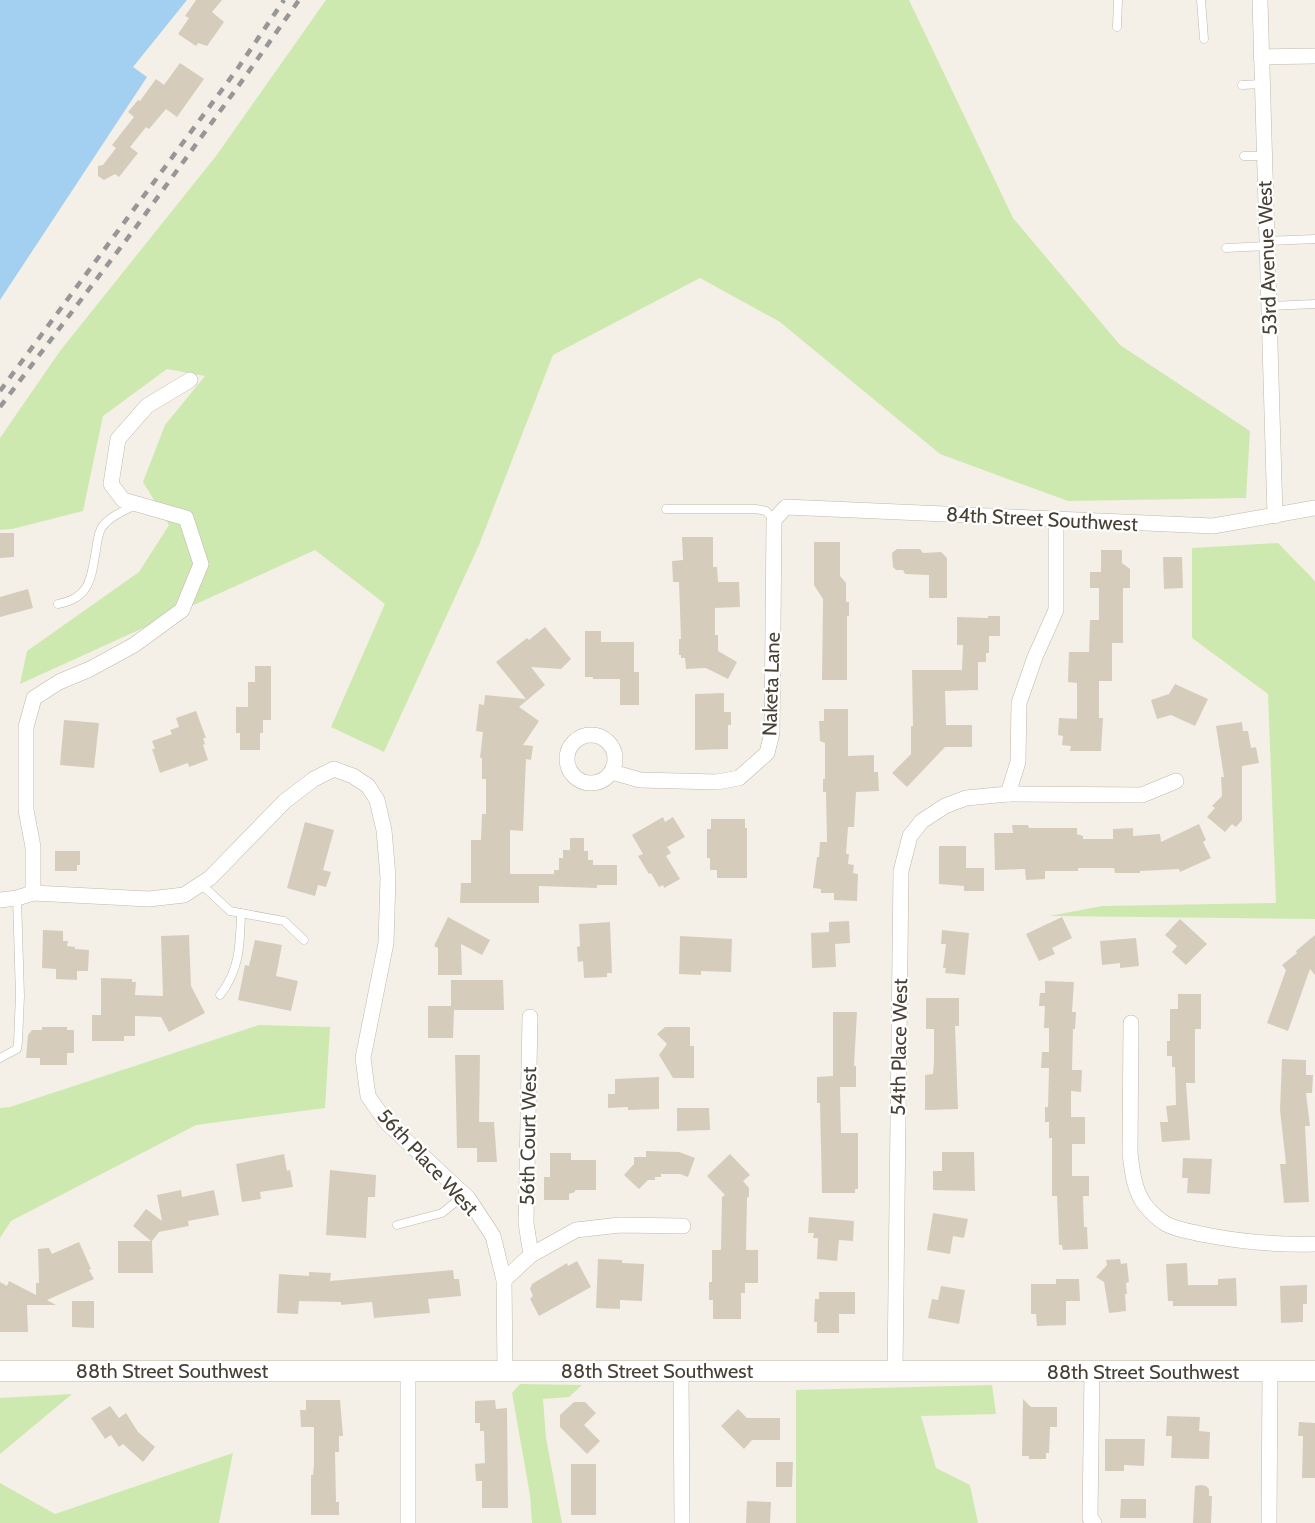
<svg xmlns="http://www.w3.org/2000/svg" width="1315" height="1523" font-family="Cabin,sans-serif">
	<rect width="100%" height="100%" fill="#f4f0e7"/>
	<!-- green -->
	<g fill="#cee9af">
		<path d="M326,0H909L1013,218L1120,345L1250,431L1246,498L1068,501L940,454L780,322L700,278L553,355L479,545L384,752L331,727L385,604L315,550L20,684L27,651L139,572L169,525L143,482L165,425L205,376L167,369L103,416L83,511L12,529L0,530V438L60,351L216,156Z"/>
		<path d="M1278,543L1315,581V919L1049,916L1102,906L1276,903L1268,694L1192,638V548Z"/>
		<path d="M259,1025L330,1027L325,1108L196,1125L11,1221L0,1238V1108L10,1107Z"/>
		<path d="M520,1384L582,1385L569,1397L543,1399L546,1438L562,1523H532L530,1495L512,1393Z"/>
		<path d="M992,1385L996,1414L921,1416L936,1468L970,1485L978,1523H796V1390Z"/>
		<path d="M72,1394L0,1454V1398Z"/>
		<path d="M233,1453L219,1523H0V1483L55,1514Z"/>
	</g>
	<!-- water -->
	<path fill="#a3d0f1" d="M0,0H187L133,67L147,77L0,300Z"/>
	<!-- building -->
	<g fill="#d6ccbc">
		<path d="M196,0H222L212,12L224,22L207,46L198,43L196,46L178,34L189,18L185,16Z"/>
		<path d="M180,63L204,79L177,117L166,109L149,129L146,127L130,147L138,153L119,177L115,174L104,180L98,176V166L103,165L116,148L112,145L134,117L128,112L138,100L140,101L156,79L164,85Z"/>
		<path d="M0,533H14V557L0,558Z"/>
		<path d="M682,537H713V567H717L718,582H739L740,607L715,608V635H718V651L737,662L728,679L706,668L686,669L685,658H681V655H679V639H681L679,582H673L672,561L683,560Z"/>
		<path d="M814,542H840V576L846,583V602H849V616H847V680H822L823,599L814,585Z"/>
		<path d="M897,549H920L923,553L941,552L947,558V598H929V575L905,574L903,570H896L893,567L892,553Z"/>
		<path d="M1101,550H1122V563L1130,569V588H1123V643H1112V681H1099V718H1103L1101,751H1070L1071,746L1062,745L1063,736L1058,735L1059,718L1077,719V683L1068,682L1069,652H1089L1090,620H1099V588H1090V572H1101Z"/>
		<path d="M1163,557H1182L1183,588L1164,589Z"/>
		<path d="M28,589L33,608L0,617V597Z"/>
		<path d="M988,616H1000V636H989V653H986V662H978V690L945,691L946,725H972V747H945L907,787L892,773L911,754V726H913L912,670H962L963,645H957V617L988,618Z"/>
		<path d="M545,627L571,659L561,669L531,667L545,685L519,707L539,721L523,745L533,746L531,760L526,759L523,831L510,830V874H554V870H559V858H563V850H570V838H584V851H588V860H593V865H617V885H597V888L539,886V903H460L461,883H471V840H481L482,814H486V779H482V758H480L483,732L476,731L479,704L484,705L485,695L526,699L496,662L527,638L529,640Z"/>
		<path d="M585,631H601V642H634V672H639V705H620V679H593V677H585Z"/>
		<path d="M255,666H271V720H263V733H260V750H240V733H236V707H248V682H255Z"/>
		<path d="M1175,684L1208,699L1195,726L1171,715L1157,719L1151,700L1169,694Z"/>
		<path d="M724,693V712H731V725H728V749L695,750V694Z"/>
		<path d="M824,709H848V756L874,755V772H878L879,791L856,792L854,827H848L846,854H849L848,864L854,865L853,873L858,874L857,901L834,900V893H821V889L813,888L817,857H819L820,842H827L826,792H823V779H825V743L820,741L819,721H824Z"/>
		<path d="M196,711L206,738H203L205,744L203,745L208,760L189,767L188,763L160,773L152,749H155L152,741L172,734L170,730L179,727L176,718Z"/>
		<path d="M64,720L99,723L94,768L60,765Z"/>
		<path d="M1242,722L1243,731H1248L1251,748L1256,747L1259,763L1242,766V820L1236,827L1232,824L1225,832L1207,817L1215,808L1212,806L1222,796L1221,777H1224L1216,726Z"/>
		<path d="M663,817L665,822L673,817L685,837L667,847L671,853L666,856L680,879L664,888L663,885L659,887L651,873L649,874L638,856L643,854L632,835Z"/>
		<path d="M711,819H745V828H747V878H717V870H710V858H707V829H711Z"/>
		<path d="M305,822L334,830L323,870L331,872L326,887L318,885L315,896L287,888Z"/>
		<path d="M1199,824L1206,840L1203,842L1211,858L1180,872L1179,869L1140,871V873H1115L1114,868H1078V871H1045V879L1026,880L1025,869L995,870L994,833H1013L1012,825H1028L1029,828H1077V834L1083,836V839H1113V829L1133,828V836L1160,834L1161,842Z"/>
		<path d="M939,846H966V868H984V891H964V886L939,884Z"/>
		<path d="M55,851H80V865H77V871H55Z"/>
		<path d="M448,917L490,940L482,955L461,944L462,975H438V948L434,946Z"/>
		<path d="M1062,917L1072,938L1052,948L1055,954L1039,961L1026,934Z"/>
		<path d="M1180,919L1207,944L1186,965L1172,952L1177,946L1165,935Z"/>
		<path d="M849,921L850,943L835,944L836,967L812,968L811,933L829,932V922Z"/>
		<path d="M610,922L612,973H607V977L584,978L583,961L578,962L577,947L580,946L579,924Z"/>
		<path d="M43,930L63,931V941H68L67,946L75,947V949L89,950L88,971H77V980L56,979V969L42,968Z"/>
		<path d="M942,930L969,933L965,975L945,973L946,968H943L946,944H941Z"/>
		<path d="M189,935L191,986L205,1013L169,1032L161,1017L135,1016V1036H124V1041H92V1015H101V978L132,979V982H136L135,995L163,996L161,936Z"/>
		<path d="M1315,935V975L1310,969L1288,1031L1267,1023L1286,970L1282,965L1297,953L1296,951Z"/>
		<path d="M680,936L732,939L731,972L701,971V975L679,974Z"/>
		<path d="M1136,938L1139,966L1120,968V963L1102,965L1100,941Z"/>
		<path d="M255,940L282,945L276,976L298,981L291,1011L238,1000L245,965L249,966Z"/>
		<path d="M451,980H503L504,1010H454L453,1038H428V1006H451Z"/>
		<path d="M1045,981L1074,982L1072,1012H1076L1075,1029H1073L1072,1070H1082L1081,1092L1071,1091V1117H1085V1144H1072V1176H1089V1196H1083L1084,1227H1087L1088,1249L1063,1250L1062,1245H1059L1057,1196H1052V1138H1049V1122H1045V1107H1048L1049,1068H1041L1042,1052H1049V1028H1044L1045,1006H1039L1040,993H1045Z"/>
		<path d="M1178,994H1201V1029H1195V1083H1186L1190,1140L1162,1142L1160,1122H1168L1166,1106L1176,1105L1175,1067H1172V1056H1167V1041H1170V1009H1178Z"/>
		<path d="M926,998H959V1026H955L958,1109L925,1110V1075L933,1074L934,1062V1029H926Z"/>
		<path d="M833,1012H857L854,1066H856V1087H840L841,1133H858V1189H855V1193H822L820,1103H817V1077L833,1076Z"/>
		<path d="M42,1027H67V1030H74V1053H67V1065H40V1058H26L28,1035L32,1030H42Z"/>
		<path d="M665,1027H690V1046H694V1078H673L659,1055L667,1044L657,1034Z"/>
		<path d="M455,1055H480L479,1122H494L497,1162H477V1148H457Z"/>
		<path d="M1282,1059L1306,1060V1075H1313L1312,1093H1306L1310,1126H1305L1309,1202L1284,1203L1280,1164H1286L1280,1110Z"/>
		<path d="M659,1077V1109L628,1110V1107L608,1108V1094H615V1079Z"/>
		<path d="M677,1108H709L710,1130L677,1131Z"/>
		<path d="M646,1151L679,1152L695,1158L688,1177L680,1174H661V1177H655V1180H648L639,1189L624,1175L634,1164V1157H646Z"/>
		<path d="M942,1152H974L975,1191L933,1190V1171H942Z"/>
		<path d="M550,1153H571V1160H596V1190H575V1192L569,1194V1200H544V1177H550Z"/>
		<path d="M284,1154L287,1171L290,1170L293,1187L260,1192L261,1199L242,1202L236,1164Z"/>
		<path d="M730,1154L750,1175L743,1181L749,1188V1196L747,1198L746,1250H758V1283H745V1293H741V1319H713V1300H709V1282H712V1250H721L722,1197L725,1195L707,1176Z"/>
		<path d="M1183,1158L1212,1159L1210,1194L1187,1193L1188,1178H1182Z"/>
		<path d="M330,1170L376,1175L375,1197H368L366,1238L326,1235Z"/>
		<path d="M181,1190L182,1197L214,1190L219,1215L188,1221L189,1226L159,1232L152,1241L153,1273H118V1241H151L133,1226L146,1209L162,1221L157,1195Z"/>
		<path d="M933,1213L968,1219L964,1238L953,1236L950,1254L927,1250Z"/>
		<path d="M809,1217L854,1221L853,1241L839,1240L837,1261L817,1259L818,1238H813L814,1233H808Z"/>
		<path d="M79,1242L91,1269L89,1270L94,1279L47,1300L56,1305H27L28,1332H0V1282L7,1286L9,1281L36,1295V1283H39L38,1249L49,1248L52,1254Z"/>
		<path d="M598,1259L622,1260V1263L644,1264L642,1301L620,1300V1309L596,1308Z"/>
		<path d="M1120,1259L1121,1264L1127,1263L1129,1282L1126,1283L1127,1294H1125L1126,1311L1109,1313L1104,1282L1096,1277L1107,1265L1106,1260Z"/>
		<path d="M577,1261L591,1287L539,1316L530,1299L533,1296L530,1289L532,1284L567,1263L568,1266Z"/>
		<path d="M1187,1263L1188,1285H1218V1279L1236,1278L1237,1306H1173V1301H1168L1166,1264Z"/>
		<path d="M453,1270L454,1279H459L461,1296L428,1299L430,1313L374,1318L372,1302L341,1305V1302L299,1301L298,1314L277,1313L279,1274L309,1276V1272L331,1273L330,1281Z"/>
		<path d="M1056,1279H1079L1080,1301H1066V1325L1037,1326L1036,1314H1031V1284H1056Z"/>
		<path d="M1307,1285V1304H1303V1322L1281,1323L1280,1286Z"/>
		<path d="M941,1286L965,1290L959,1324L928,1318L932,1299L938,1300Z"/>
		<path d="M819,1292H855V1314H839V1333H817V1322H814L815,1299H819Z"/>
		<path d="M72,1301H94V1328L72,1327Z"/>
		<path d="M1023,1399L1031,1407H1057V1427H1050L1049,1453H1046V1459H1029V1456H1022Z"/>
		<path d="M306,1400H340L343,1436H339V1452H335L336,1502H339V1515H311V1475H313L314,1465V1427H301L300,1410H306Z"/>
		<path d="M495,1400L496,1409L507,1408L508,1508H482V1481H476L475,1464L485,1463L484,1431H480V1423H475V1401Z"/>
		<path d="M574,1402H585L596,1413L584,1425L600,1441L587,1454L560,1427V1415Z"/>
		<path d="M110,1406L119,1418L126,1413L138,1432L155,1447L143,1462L123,1444L119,1447L111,1435L105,1439L91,1418Z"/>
		<path d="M738,1409L747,1418H780V1440H752L744,1449L721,1426Z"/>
		<path d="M1167,1416L1200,1417L1199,1431L1210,1432L1209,1459L1171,1458L1172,1436H1166Z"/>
		<path d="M1299,1422L1315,1423V1478H1302L1303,1436H1298Z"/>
		<path d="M1105,1439H1145L1144,1466L1124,1465V1471H1105Z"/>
		<path d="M776,1462H793L792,1487H776Z"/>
		<rect x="571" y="1464" width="25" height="51"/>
		<path d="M1201,1485L1206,1486L1209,1489V1496H1212L1211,1523H1193L1195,1486Z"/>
		<path d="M1121,1499H1146V1518H1120Z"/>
		<path d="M747,1501L771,1502L770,1523H746Z"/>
	</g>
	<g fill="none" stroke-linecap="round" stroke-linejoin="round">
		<defs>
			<g id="service">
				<path d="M1201,0L1204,39"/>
				<path d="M1117,27L1118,0"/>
				<path d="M1242,85L1262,84"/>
				<path d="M1244,156H1264"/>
				<path d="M1267,241L1315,239"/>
				<path d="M1226,248L1267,246"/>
				<path d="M1269,306L1315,304"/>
				<path d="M666,509H756L766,511L774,520"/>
				<path d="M58,604C90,598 91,579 96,550C97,543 98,533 102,527C110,516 124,511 137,504"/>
				<path d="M201,884L230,911L284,921L304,940"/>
				<path d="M220,995C240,970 240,944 241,913"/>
				<path d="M0,1058L17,1049L18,1042L20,996L17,898"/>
				<path d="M397,1225L442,1213L464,1195"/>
			</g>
			<g id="minor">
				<path d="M1260,0L1275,516"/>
				<path d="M1261,57L1315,56"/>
				<circle cx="591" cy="759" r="24"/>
				<path d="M612,772L640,780L717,782L739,778L767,753L772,733L774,520L786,507L1213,526L1315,508"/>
				<path d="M1008,794L1018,762L1019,703L1035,657L1056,610V519"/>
				<path d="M33,893V847L26,810V727L34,698L59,682L90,669L134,645L182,610L201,564L186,518L123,500L111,484L118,439L147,406L190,380"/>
				<path d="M0,900L17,898L33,893L149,899L184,895L210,878L285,801L314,779L334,769L353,776L368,786L377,800L384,830L388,877L386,943L363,1058L368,1096L387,1123L468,1198L493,1236L504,1280L505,1370"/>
				<path d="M530,1017L526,1223L531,1255"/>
				<path d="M1131,1023L1130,1153C1132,1171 1134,1190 1145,1205C1150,1211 1159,1220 1166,1224C1177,1230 1193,1232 1206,1235C1242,1242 1278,1245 1315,1244"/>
				<path d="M504,1280L531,1255L576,1230L620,1225L683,1226"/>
				<path d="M681,1371L682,1523"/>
				<path d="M895,1371L901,871L910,836L922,821L945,806L966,798L1008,794L1142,795L1176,781"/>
				<path d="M1092,1371L1090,1518L1094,1523"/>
				<path d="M408,1523V1372"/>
				<path d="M1269,1523L1270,1372"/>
			</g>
			<path id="tertiary" d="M0,1371H1315"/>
		</defs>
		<!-- service casing -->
		<use href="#service" stroke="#c0b8aa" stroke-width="9"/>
		<!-- minor casing -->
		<use href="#minor" stroke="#c0b8aa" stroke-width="16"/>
		<!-- tertiary casing -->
		<use href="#tertiary" stroke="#c0b8aa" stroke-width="21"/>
		<!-- service -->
		<use href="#service" stroke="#fff" stroke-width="8"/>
		<!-- minor -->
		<use href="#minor" stroke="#fff" stroke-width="15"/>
		<!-- tertiary -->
		<use href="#tertiary" stroke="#fff" stroke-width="20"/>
		<!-- rail -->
		<g stroke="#979797" stroke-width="4.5" stroke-dasharray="8 8" stroke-linecap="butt">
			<path d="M0,391L238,68L284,0"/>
			<path d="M0,407L136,227L247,74L299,0"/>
		</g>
	</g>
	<g text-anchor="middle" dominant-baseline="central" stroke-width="4.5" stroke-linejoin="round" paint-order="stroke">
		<!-- street labels -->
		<g font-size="20" fill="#474136" stroke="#fff">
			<text transform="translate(1267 258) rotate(-92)">53rd Avenue West</text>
			<text transform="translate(1042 519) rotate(3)">84th Street Southwest</text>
			<text transform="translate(771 684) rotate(-88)">Naketa Lane</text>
			<text transform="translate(899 1047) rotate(-89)">54th Place West</text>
			<text transform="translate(528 1136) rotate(-89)">56th Court West</text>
			<text transform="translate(428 1162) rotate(47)">56th Place West</text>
			<text x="172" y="1371">88th Street Southwest</text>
			<text x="657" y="1371">88th Street Southwest</text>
			<text x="1143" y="1372">88th Street Southwest</text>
		</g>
	</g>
</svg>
